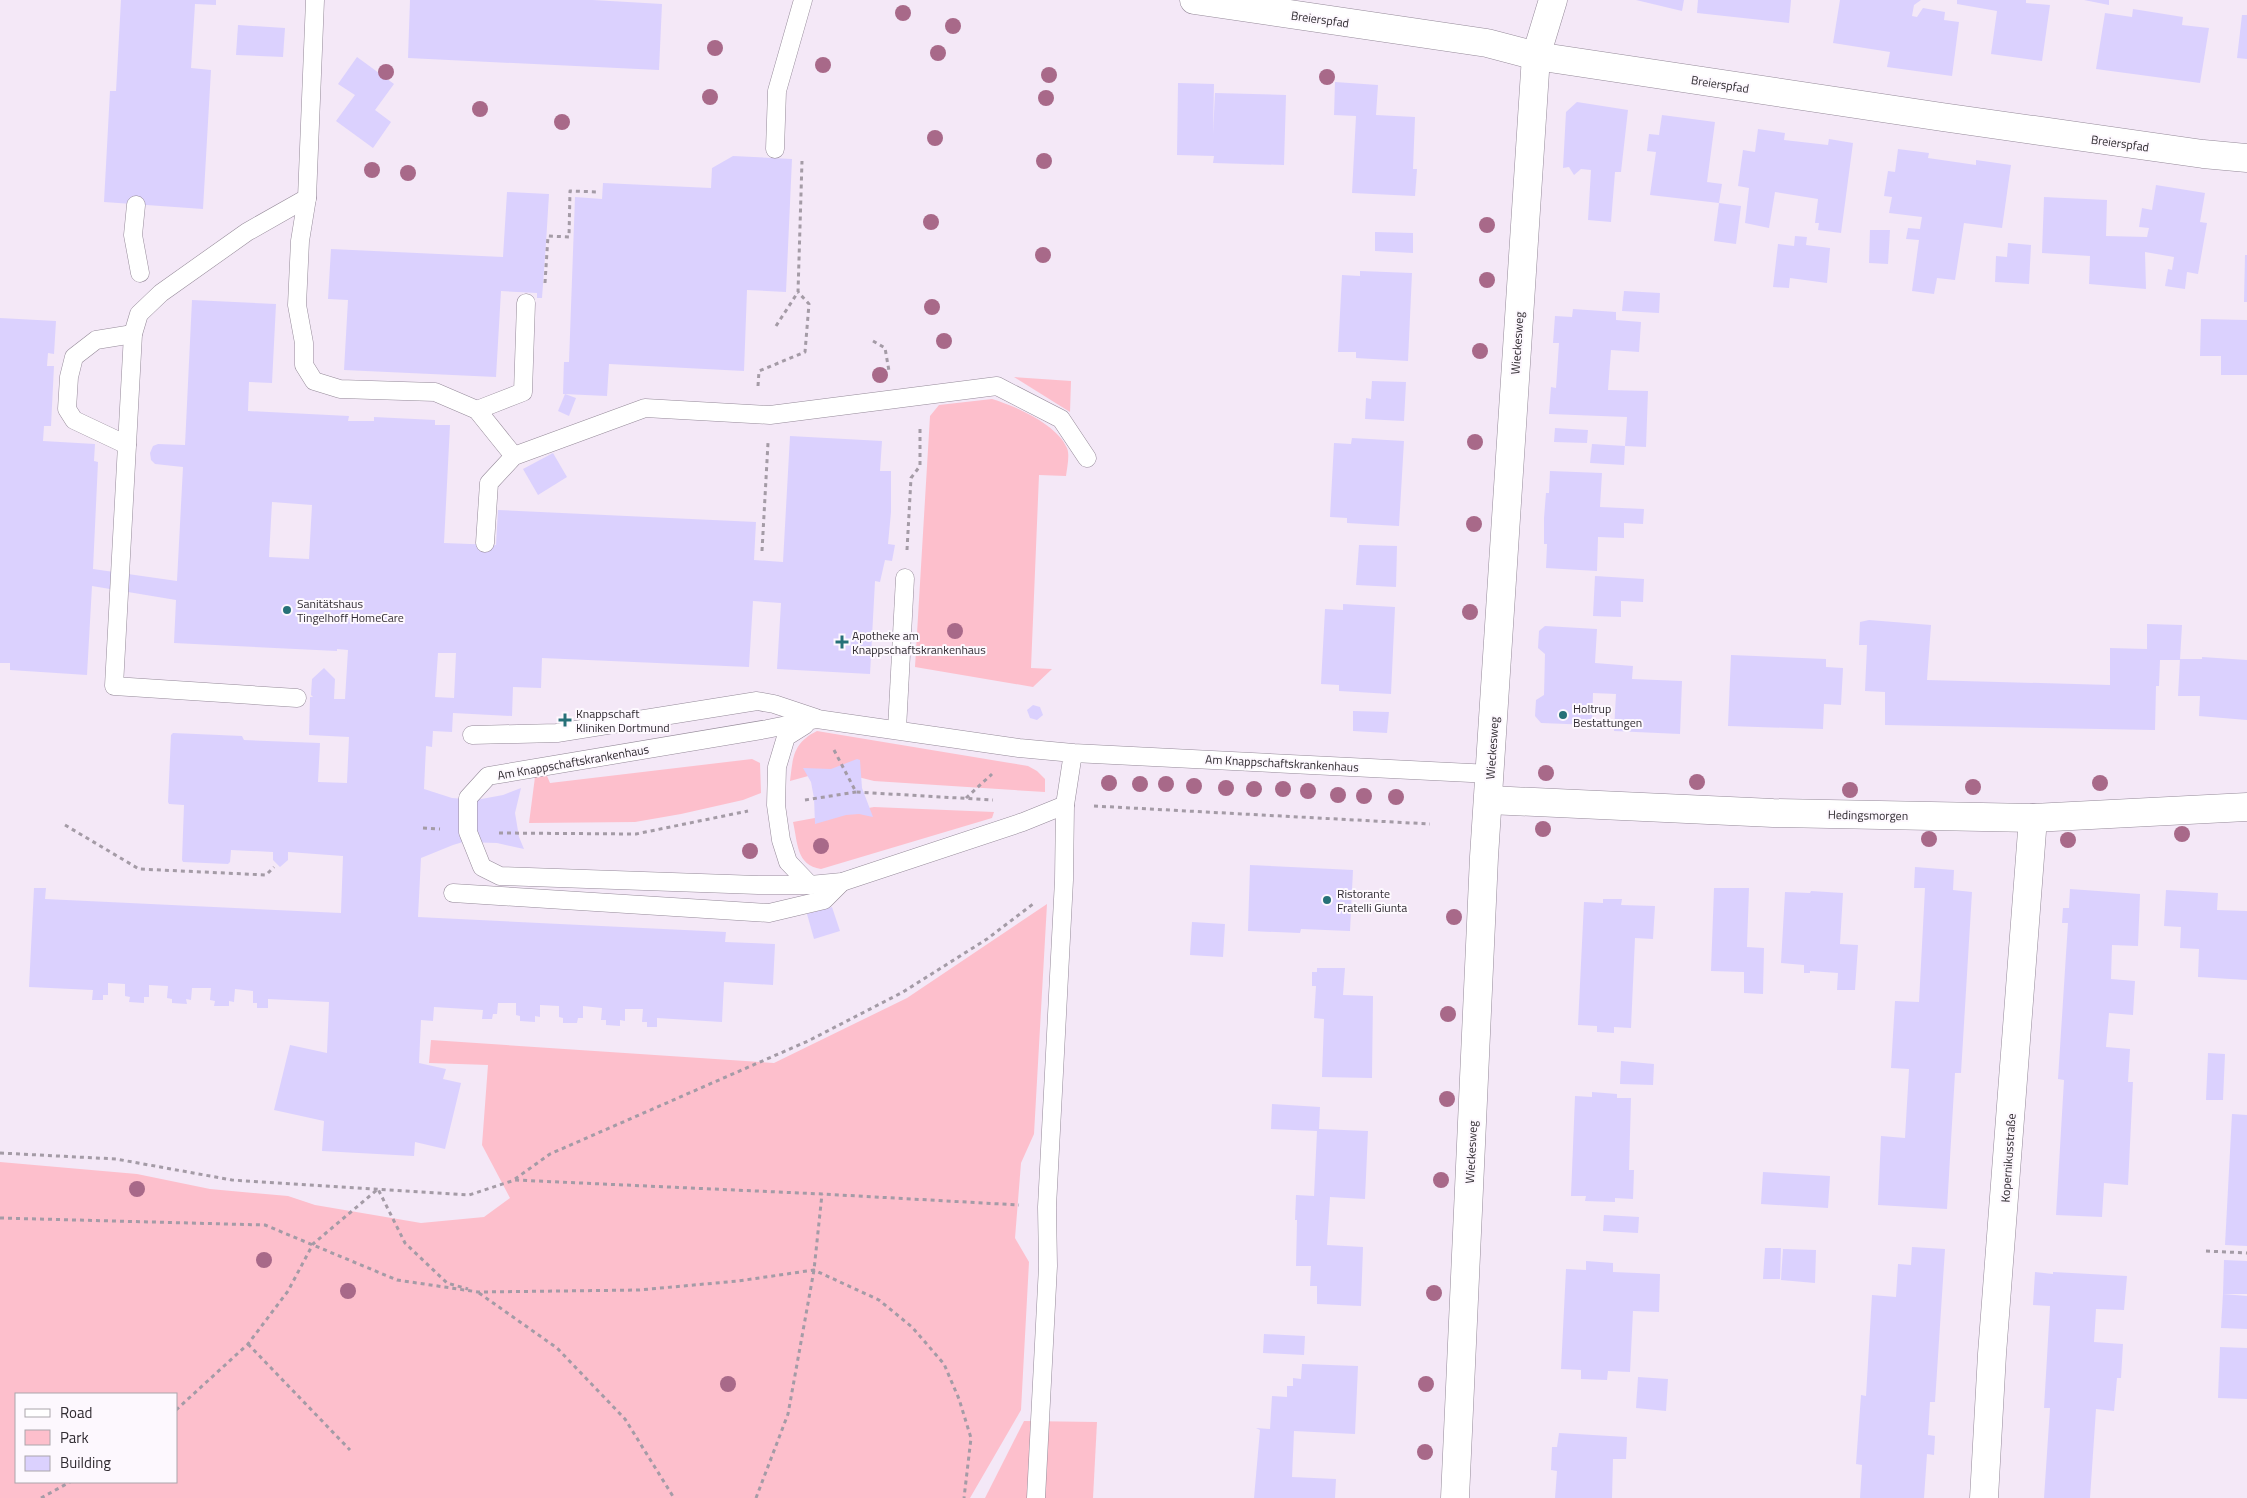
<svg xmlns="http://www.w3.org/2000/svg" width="2247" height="1498" font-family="'Titillium Web',sans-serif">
	<rect width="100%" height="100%" fill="#f4e8f7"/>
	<!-- green -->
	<g fill="#fdbfcc" fill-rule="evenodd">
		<path d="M1014,377L1071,381L1070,412Z"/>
		<path d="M992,399C1015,406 1057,424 1067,448C1070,455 1067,468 1066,476L1039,475L1031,668L1052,669L1033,687L915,667L930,416L939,405Z"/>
		<path d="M817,731L1028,766L1037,771L1045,779V792L874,781L830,770L790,781C793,757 793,743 817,731Z"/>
		<path d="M752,759L760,763L761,793L743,800L681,814L635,822L529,823L535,777L547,776L550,783Z"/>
		<path d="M874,807L994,812L992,818L821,869C796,865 798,843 793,822Z"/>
		<path d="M1047,904L1034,1134L1021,1163L1015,1238L1029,1262L1021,1410L970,1498H0V1162L137,1174L210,1189L288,1196L315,1205L421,1223L484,1217L510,1198L482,1145L488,1065L429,1063L431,1040L774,1063L907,998ZM16,1394H176V1482H16Z"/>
		<path d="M1024,1421L1097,1422L1093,1498H985Z"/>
	</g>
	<!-- building -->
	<g fill="#dbd1fe" fill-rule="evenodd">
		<path d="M121,0H216V5L195,4L191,68L211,70L203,209L104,202L110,91H116Z"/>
		<path d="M410,0H593L662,4L659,70L408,58Z"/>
		<path d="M1636,0H1684L1682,11Z"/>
		<path d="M1698,0H1791L1789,23L1697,13Z"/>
		<path d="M1840,0H1921L1914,5L1912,16L1917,17L1923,8L1945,12L1944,20L1959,22L1952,76L1887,67L1890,52L1833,43Z"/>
		<path d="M1957,0H2026V3L2050,5L2042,61L1991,54L1997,11L1957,4Z"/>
		<path d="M2084,0H2109V5Z"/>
		<path d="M2133,9L2183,17L2182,25L2209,28L2200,83L2096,69L2105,13L2132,17Z"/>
		<path d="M2242,15H2247V59L2237,58Z"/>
		<path d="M238,25L285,28L283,57L236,55Z"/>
		<path d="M357,57L394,84L375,110L391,122L373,148L336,121L355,95L338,84Z"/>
		<path d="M1335,82L1378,85L1376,115L1415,117L1413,169H1417L1415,196L1352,193L1356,116L1334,115Z"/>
		<path d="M1178,83L1214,84L1213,134L1215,93L1286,95L1284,165L1213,163L1214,156L1177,155Z"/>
		<path d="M1577,102L1628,110L1621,172H1615L1611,222L1588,220L1591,170L1581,169L1574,175L1569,167L1563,168L1566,112Z"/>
		<path d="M1662,115L1715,122L1707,182L1722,184L1719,203L1650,195L1656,152L1647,151L1649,134L1659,135Z"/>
		<path d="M1758,129L1785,133L1784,140L1828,145L1829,139L1853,143L1841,233L1818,230L1819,223H1815L1818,199L1775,192L1769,228L1745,223L1749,188L1738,186L1743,150L1755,152Z"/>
		<path d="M1898,149L1929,153L1928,158L1976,165V160L2011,165L2002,228L1964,223L1955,280L1937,278L1934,294L1912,291L1919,240L1906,239L1908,228L1920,229L1922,217L1889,213L1892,197L1884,196L1888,171L1895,172Z"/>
		<path d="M733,156L792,159L786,292L747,290L744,371L609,364L607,396L563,394L564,362H569L575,197L602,199L603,183L711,188L712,168Z"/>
		<path d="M2156,185L2205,193L2200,222L2207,223L2198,274L2187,272L2185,289L2165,286L2168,269L2172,270L2174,257L2145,252L2146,289L2089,284L2090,256L2042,253L2044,197L2107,200L2106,236L2147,237L2149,228L2139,227L2142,208L2152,210Z"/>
		<path d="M507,192L549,194L546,243L542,298H537V293L501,291L496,377L344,370L348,300L328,299L331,249L503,257Z"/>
		<path d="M1719,203L1741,206L1736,244L1714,241Z"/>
		<path d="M1870,230H1890L1888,264L1869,263Z"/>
		<path d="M1375,232L1413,233V253L1375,251Z"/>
		<path d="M1795,236L1807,237L1806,245L1830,248L1827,283L1790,278L1789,288L1773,287L1778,244L1794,246Z"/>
		<path d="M2008,243L2031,245L2029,284L1995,282L1996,256L2007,257Z"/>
		<path d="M2245,255H2247V302H2244Z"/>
		<path d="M1360,271L1412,273L1408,361L1356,358V352H1338L1342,275L1360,276Z"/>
		<path d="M1624,291L1660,293L1659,313L1622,311Z"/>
		<path d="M192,300L276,304L272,383L249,382L248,411L349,416L348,421H374V417L435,420V425H450L444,543L496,545L498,510L756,522L754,560L783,562L790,436L882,441L880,471H891V512L888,544L895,545L892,561L885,560L880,582L875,581L870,674L777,669L781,603L753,601L749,667L542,658L541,688L513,687L512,716L453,713L452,732L433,731L432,747L426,746L424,789L452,798L476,800L503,795L521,788L515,813L519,837L524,849L497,843L463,842L453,845L421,858L418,917L726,932L725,942L775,944L773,985L724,982L722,1022L657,1018V1027H647V1022H642L643,1009H625V1021L620,1020V1026L606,1025V1020H601L602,1008L583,1006V1018H578L577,1023H563V1018L559,1017V1006L540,1005V1017L535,1016V1022L520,1021V1016L516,1015V1003H498L497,1014H493L492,1019H482L483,1010L434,1007L433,1021L421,1020L419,1063L446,1069L443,1079L461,1083L445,1149L415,1142L414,1156L322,1151L324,1121L274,1110L290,1045L327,1053L329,1002L268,999V1008H257V1003H253V991L235,989L234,1002L229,1001V1006H214L215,1001L210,1000L211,988H192L191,1000L186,999L187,1004L172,1003V999L167,998L168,986L149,985V997H144V1003L129,1002L130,997L125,996V984L108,983V995H103V1000H92L93,990L29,987L34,888H46L45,899L341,913L343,856L288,852V860L280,867L273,860V852L231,850L230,862L228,864L183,862L182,860L184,805L169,804L168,802L171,735L173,733L242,736L244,740L320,743L318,782L347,783L349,737L309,735L310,697H313L311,695L312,679L324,668L335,679L334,699H345L348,650L337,649V651L174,643L176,600L92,586L87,675L10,670V663H0V318L56,321L54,354L48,353L47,366H54L51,426H44L43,441L95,444L94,461L98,462L93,569L177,581L183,467L155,464L151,460L150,453L153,446L158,444L185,445ZM272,502L312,505L309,559L269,557ZM438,653H456L454,698L435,697Z"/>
		<path d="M1573,309L1616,312V320L1641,322L1639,352L1611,350L1608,390L1648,391L1646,447L1625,446L1627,417L1549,414L1551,387L1556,388L1559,343H1553L1555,316L1572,317Z"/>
		<path d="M2201,319L2247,320V375H2221V356H2200Z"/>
		<path d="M1372,381L1406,382L1404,421L1365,419L1366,398L1371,399Z"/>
		<path d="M565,394L576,398L569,416L558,411Z"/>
		<path d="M1555,428L1588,430L1587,443L1554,442Z"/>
		<path d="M1352,438L1404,441L1399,526L1347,523V518L1330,517L1334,443L1351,444Z"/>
		<path d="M1592,444L1625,446L1624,465L1590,463Z"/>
		<path d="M553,453L567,477L538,495L523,469Z"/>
		<path d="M1550,471L1602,473L1600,507L1644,509L1643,524L1624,523V538L1598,537L1597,571L1546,568L1547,544H1544V518L1546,493H1549Z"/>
		<path d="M1359,545L1397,546L1396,587L1356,585Z"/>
		<path d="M1595,576L1644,579L1643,602L1621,601V617L1593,616Z"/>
		<path d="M1343,604L1395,607L1391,694L1339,691V685L1321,684L1325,609L1343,610Z"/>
		<path d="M1869,620L1931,625L1927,680L2110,685V648L2147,649V624L2182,625L2180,660H2160L2159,686H2156L2155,730L1885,725V692L1865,691L1867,645H1859L1860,622Z"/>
		<path d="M1545,626L1597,629L1595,663L1633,666L1632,679L1682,681L1680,734L1614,731L1616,694L1593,693L1592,725L1541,723L1535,716L1536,700L1544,695L1545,654L1538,648L1539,631Z"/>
		<path d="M1731,655L1826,659V667L1843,668L1841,705L1824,704L1823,729L1728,726Z"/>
		<path d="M2202,657L2247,660V720L2199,716L2200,696H2178L2180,659H2202Z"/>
		<path d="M1033,705L1040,707L1043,715L1037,720L1030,718L1027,710Z"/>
		<path d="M1353,711L1389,712L1387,733L1353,731Z"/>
		<path d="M857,759L860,760L862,788L873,817L859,814L846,815L815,824L814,798L811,782L803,768L831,769Z"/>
		<path d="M1250,865L1353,870L1350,931L1301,929L1300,933L1248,931Z"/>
		<path d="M1915,867L1954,870L1953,890L1972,892L1961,1073H1955L1947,1209L1878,1205L1881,1136L1905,1138L1909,1069L1891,1068L1895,1001L1919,1002L1925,888H1914Z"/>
		<path d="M1714,888H1749L1747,947L1764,948L1763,994L1744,993V972L1711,971Z"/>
		<path d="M2070,889L2140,894L2138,946L2112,945L2111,979L2135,981L2133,1015L2109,1013L2106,1047L2130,1049L2128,1082H2133L2128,1185L2104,1183L2102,1217L2056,1215L2064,1080L2058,1079L2068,923H2062L2063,908H2069Z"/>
		<path d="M2166,890L2218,893L2217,910L2247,911V980L2198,977L2199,949L2180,948L2181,927L2164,926Z"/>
		<path d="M1811,891L1843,893L1840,944L1858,945L1855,990H1837L1838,973L1810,971V973H1804V965L1781,963L1785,892L1810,893Z"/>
		<path d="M1603,899H1622L1621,905L1655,906L1653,939L1635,938L1631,1028L1614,1027V1033L1597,1032V1026L1578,1025L1584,902L1603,903Z"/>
		<path d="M832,907L840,931L814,939L807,914Z"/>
		<path d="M1192,922L1225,924L1223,957L1190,955Z"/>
		<path d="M1317,968H1345L1343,995L1373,996L1372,1078L1322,1077L1324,1019L1314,1018L1316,986H1312V972H1317Z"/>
		<path d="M2208,1053L2225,1054L2223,1100H2206Z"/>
		<path d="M1621,1061L1654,1064L1653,1085L1620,1084Z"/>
		<path d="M1592,1092L1617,1094V1098H1631L1629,1170H1634L1633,1199L1615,1198V1202L1585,1201L1586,1196H1571L1575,1096L1592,1097Z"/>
		<path d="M1272,1104L1320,1107L1319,1129L1368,1131L1365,1199L1330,1197L1327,1245L1363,1247L1361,1306L1317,1304V1286H1310L1311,1266H1296L1297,1220H1295L1296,1195L1314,1196L1317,1131L1271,1129Z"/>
		<path d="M2232,1114L2247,1115V1246L2225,1245Z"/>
		<path d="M1763,1172L1830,1176L1828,1208L1761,1204Z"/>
		<path d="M1604,1215L1639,1217L1638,1233L1603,1231Z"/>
		<path d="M1912,1247L1945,1249L1935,1402H1930L1928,1435L1935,1436L1934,1455L1927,1454L1924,1498H1860L1862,1465L1856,1464L1861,1395L1866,1396L1872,1295L1896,1297L1898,1264L1911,1265Z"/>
		<path d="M1765,1248H1781L1780,1279H1763Z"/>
		<path d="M1783,1249L1816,1250L1815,1283L1781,1280Z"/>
		<path d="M2224,1260L2247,1261V1294H2223Z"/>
		<path d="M1586,1261L1613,1263V1272L1660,1274L1659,1312L1633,1311L1630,1372L1608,1371L1607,1380L1581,1379V1370L1561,1369L1566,1269L1586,1270Z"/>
		<path d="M2035,1272L2053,1274V1272L2127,1276L2124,1310L2096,1309L2094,1342L2123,1344L2121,1378H2117L2114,1411L2096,1409L2090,1498H2044L2050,1408H2044L2050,1306L2033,1305Z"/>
		<path d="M2223,1294L2247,1296V1329L2221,1328Z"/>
		<path d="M1264,1334L1305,1336L1304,1355L1263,1353Z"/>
		<path d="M2220,1347L2247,1348V1399L2218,1398Z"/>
		<path d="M1302,1364L1358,1366L1355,1434L1294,1431L1292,1477L1336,1479L1335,1498H1254L1260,1430L1256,1428L1270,1429L1272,1396L1287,1397V1386H1293V1378L1301,1379Z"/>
		<path d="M1638,1377L1668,1379L1666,1411L1636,1408Z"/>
		<path d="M1559,1433L1627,1437L1626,1459H1613L1612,1498H1555L1557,1471L1551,1470L1552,1447H1557Z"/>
	</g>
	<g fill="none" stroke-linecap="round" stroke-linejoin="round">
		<defs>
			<g id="service">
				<path d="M775,149L777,91L803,0"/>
				<path d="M307,198L300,241L297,305L304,343V365L314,381L340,389L435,392L477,410L514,456"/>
				<path d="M136,205L133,235L140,273"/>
				<path d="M477,410L523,392L526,303"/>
				<path d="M127,445L74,420L67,409L69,377L74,357L96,340L133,334"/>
				<path d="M485,543L489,483L514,456L645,408L770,415L997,386L1061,419L1087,458"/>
				<path d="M297,698L114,686L133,334L139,314L161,293L247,232L307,198L315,0"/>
				<path d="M805,725L786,737L777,767L776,805L781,840L788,862L810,885"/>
				<path d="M897,729L905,578"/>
				<path d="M472,735L557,733L757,701L774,704L816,718"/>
				<path d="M1073,753L1065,805L1023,822L842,882L810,885H758L500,876L482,867L468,832V798L488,776L767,729L817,719L1019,748L1073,753L1491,774"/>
				<path d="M453,893L769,913L824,900L842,882"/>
				<path d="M1036,1498L1048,1266L1047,1207L1064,880L1065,805"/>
			</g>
			<g id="minor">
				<path d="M1194,0L1487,43L1536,56L1942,117L2203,154L2247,158"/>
				<path d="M1489,800L1773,813L2033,818L2247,807"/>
				<path d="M1984,1498L1992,1354L2033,818"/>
			</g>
			<path id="tertiary" d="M1455,1498L1484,857L1536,56L1553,0"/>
		</defs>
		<!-- service casing -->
		<use href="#service" stroke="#958a99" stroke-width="19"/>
		<!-- minor casing -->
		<use href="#minor" stroke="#958a99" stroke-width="29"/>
		<!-- tertiary casing -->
		<use href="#tertiary" stroke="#958a99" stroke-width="29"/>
		<!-- path -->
		<g stroke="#a49ba6" stroke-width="3" stroke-dasharray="4 4" stroke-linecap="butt">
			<path d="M545,283L548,236L569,237L570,191L599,192"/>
			<path d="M776,326L798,292L802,161"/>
			<path d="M873,341L885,348L889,371"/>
			<path d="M758,386L759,371L805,352L809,304L798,292"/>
			<path d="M907,550L911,478L920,466V425"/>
			<path d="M762,551L768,443"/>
			<path d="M834,750L856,792L993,800"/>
			<path d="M966,798L992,774"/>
			<path d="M805,800L856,792"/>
			<path d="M1094,806L1430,824"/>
			<path d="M65,825L139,869L266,875L274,867"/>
			<path d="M423,828L440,829"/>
			<path d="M499,833L636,834L748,811"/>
			<path d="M0,1153L116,1159L232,1180L469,1195L515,1180L822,1194L1019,1205"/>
			<path d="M515,1179L550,1154L808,1041L903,992L987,939L1033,904"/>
			<path d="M0,1218L265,1225L397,1280L478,1292L639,1290L738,1281L814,1270L879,1300L912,1327L944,1364L959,1399L971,1438L964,1498"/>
			<path d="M2206,1251L2247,1253"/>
			<path d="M479,1293L557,1348L625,1419L674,1498"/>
			<path d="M248,1344L350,1450"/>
			<path d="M176,1410L248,1344L288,1291L313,1244L378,1189L405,1243L447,1283L468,1289"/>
			<path d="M41,1498L70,1482"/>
			<path d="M756,1498L788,1414L814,1270L822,1194"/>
		</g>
		<!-- service -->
		<use href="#service" stroke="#fff" stroke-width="18"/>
		<!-- minor -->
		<use href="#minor" stroke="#fff" stroke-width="28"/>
		<!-- tertiary -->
		<use href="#tertiary" stroke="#fff" stroke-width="28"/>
	</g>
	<!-- trees -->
	<g fill="#a86989">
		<circle cx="903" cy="13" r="8"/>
		<circle cx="953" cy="26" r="8"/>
		<circle cx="715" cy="48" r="8"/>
		<circle cx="938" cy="53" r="8"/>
		<circle cx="823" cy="65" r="8"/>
		<circle cx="386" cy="72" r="8"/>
		<circle cx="1049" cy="75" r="8"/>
		<circle cx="1327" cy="77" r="8"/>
		<circle cx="710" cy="97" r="8"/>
		<circle cx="1046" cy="98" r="8"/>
		<circle cx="480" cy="109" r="8"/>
		<circle cx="562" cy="122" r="8"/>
		<circle cx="935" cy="138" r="8"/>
		<circle cx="1044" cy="161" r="8"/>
		<circle cx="372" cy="170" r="8"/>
		<circle cx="408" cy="173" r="8"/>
		<circle cx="931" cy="222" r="8"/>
		<circle cx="1487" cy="225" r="8"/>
		<circle cx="1043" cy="255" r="8"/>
		<circle cx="1487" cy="280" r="8"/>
		<circle cx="932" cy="307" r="8"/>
		<circle cx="944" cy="341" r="8"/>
		<circle cx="1480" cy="351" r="8"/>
		<circle cx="880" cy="375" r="8"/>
		<circle cx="1475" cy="442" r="8"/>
		<circle cx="1474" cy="524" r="8"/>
		<circle cx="1470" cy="612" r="8"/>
		<circle cx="955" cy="631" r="8"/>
		<circle cx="1546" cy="773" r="8"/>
		<circle cx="1697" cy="782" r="8"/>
		<circle cx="1109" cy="783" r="8"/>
		<circle cx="2100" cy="783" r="8"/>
		<circle cx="1140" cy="784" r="8"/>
		<circle cx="1166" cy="784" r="8"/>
		<circle cx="1194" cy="786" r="8"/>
		<circle cx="1973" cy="787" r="8"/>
		<circle cx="1226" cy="788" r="8"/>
		<circle cx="1254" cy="789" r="8"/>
		<circle cx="1283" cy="789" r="8"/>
		<circle cx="1850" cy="790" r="8"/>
		<circle cx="1308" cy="791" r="8"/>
		<circle cx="1338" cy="795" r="8"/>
		<circle cx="1364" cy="796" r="8"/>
		<circle cx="1396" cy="797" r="8"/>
		<circle cx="1543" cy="829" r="8"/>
		<circle cx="2182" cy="834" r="8"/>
		<circle cx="1929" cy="839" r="8"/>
		<circle cx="2068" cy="840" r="8"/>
		<circle cx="821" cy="846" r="8"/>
		<circle cx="750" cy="851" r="8"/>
		<circle cx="1454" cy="917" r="8"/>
		<circle cx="1448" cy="1014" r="8"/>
		<circle cx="1447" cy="1099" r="8"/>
		<circle cx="1441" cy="1180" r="8"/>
		<circle cx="137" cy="1189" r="8"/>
		<circle cx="264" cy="1260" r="8"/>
		<circle cx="348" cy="1291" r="8"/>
		<circle cx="1434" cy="1293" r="8"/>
		<circle cx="728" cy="1384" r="8"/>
		<circle cx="1426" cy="1384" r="8"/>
		<circle cx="1425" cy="1452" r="8"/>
	</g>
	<!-- markers -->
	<g fill="#267078" stroke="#fdf8fe" stroke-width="2">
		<circle cx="287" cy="610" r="5"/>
		<path d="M839.5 634.5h5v5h5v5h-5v5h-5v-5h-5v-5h5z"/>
		<circle cx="1563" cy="715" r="5"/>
		<path d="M562.5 712.5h5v5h5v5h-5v5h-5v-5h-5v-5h5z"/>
		<circle cx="1327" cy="900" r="5"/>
	</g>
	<g text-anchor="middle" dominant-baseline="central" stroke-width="4" stroke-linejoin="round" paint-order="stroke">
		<!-- street labels -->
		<g font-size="12" fill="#312c32" stroke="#fdf8fe">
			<text transform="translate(1320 19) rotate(8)">Breierspfad</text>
			<text transform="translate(1720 84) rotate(9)">Breierspfad</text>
			<text transform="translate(2120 143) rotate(8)">Breierspfad</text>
			<text transform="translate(1517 343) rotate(-86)">Wieckesweg</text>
			<text transform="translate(1492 748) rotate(-86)">Wieckesweg</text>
			<text transform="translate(573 762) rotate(-10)">Am Knappschaftskrankenhaus</text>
			<text transform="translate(1282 763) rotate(3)">Am Knappschaftskrankenhaus</text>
			<text transform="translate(1868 815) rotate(1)">Hedingsmorgen</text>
			<text transform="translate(1471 1152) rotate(-87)">Wieckesweg</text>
			<text transform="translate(2008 1158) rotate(-86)">Kopernikusstraße</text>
		</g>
		<!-- poi labels -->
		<g font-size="12" fill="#312c32" stroke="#fdf8fe" text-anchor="start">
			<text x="297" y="603">Sanitätshaus<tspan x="297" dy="14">Tingelhoff HomeCare</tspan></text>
			<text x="852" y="635">Apotheke am<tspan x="852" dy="14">Knappschaftskrankenhaus</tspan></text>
			<text x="1573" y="708">Holtrup<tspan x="1573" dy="14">Bestattungen</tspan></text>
			<text x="576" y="713">Knappschaft<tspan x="576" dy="14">Kliniken Dortmund</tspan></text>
			<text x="1337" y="893">Ristorante<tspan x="1337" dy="14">Fratelli Giunta</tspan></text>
		</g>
	</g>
	<!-- legend -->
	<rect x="15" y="1393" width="162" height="90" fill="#fdf8fe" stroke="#aba6ac"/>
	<rect x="25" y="1409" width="25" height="8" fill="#ffffff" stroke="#aba6ac"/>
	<text x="60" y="1418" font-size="15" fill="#312c32">Road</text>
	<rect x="25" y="1430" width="25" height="15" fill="#fdbfcc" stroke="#aba6ac"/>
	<text x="60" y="1443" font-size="15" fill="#312c32">Park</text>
	<rect x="25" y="1456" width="25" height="15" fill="#dbd1fe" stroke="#aba6ac"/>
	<text x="60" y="1468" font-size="15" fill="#312c32">Building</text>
</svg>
